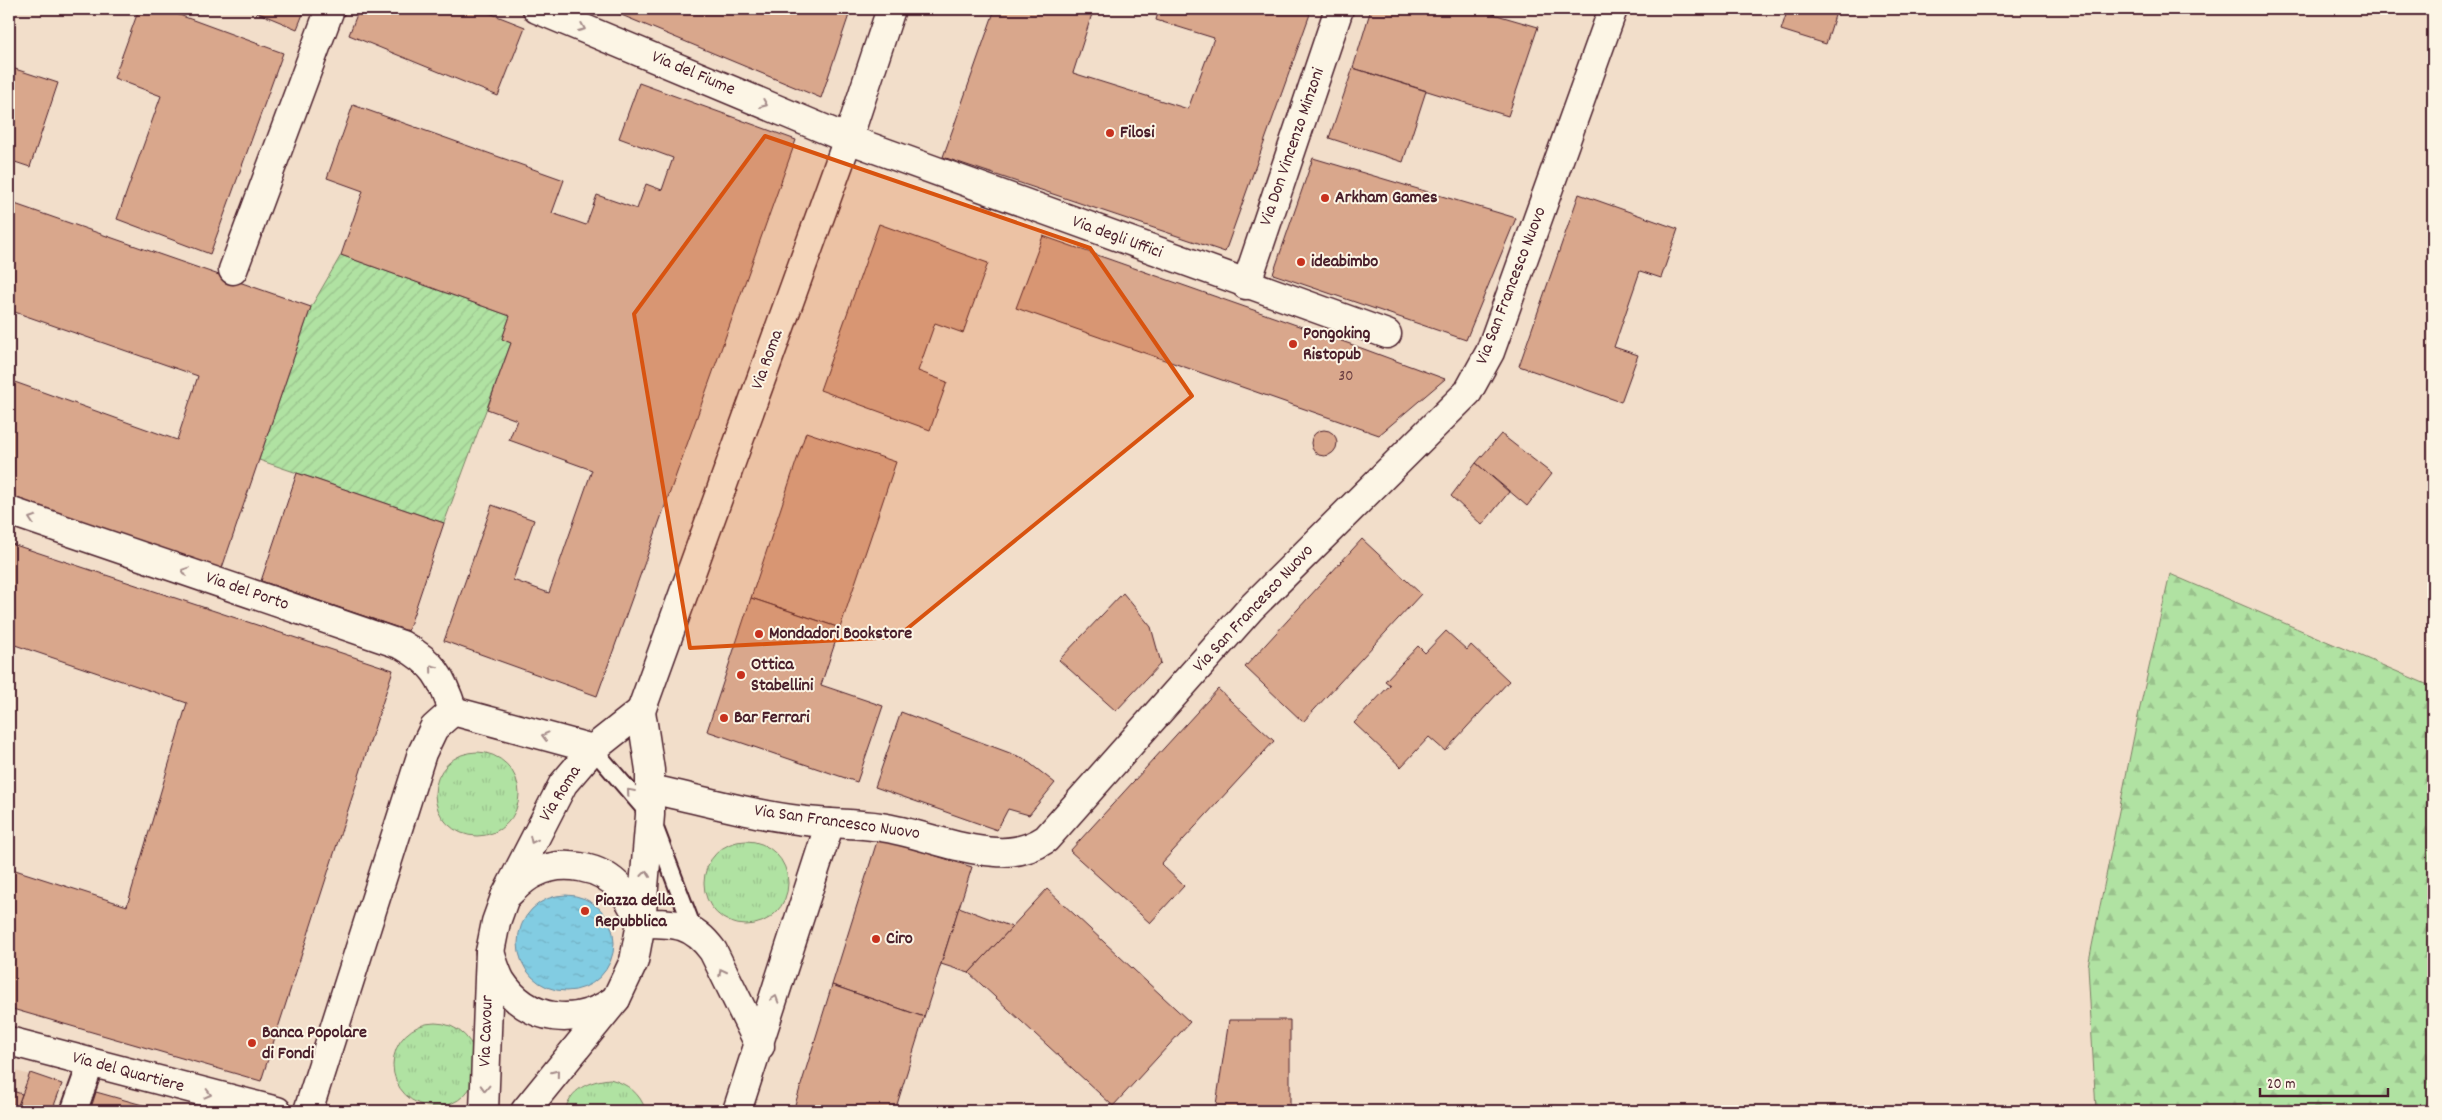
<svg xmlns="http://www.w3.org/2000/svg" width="2442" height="1120" font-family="Dekko,sans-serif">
	<defs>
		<pattern id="grass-tufts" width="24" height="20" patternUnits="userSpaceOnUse" patternTransform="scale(1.25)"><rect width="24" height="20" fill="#b0e2a2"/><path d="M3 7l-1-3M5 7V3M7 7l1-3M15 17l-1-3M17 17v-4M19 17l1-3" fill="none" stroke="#99c18c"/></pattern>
		<pattern id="forest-firs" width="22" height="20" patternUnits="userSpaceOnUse" patternTransform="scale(1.25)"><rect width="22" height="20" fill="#b0e2a2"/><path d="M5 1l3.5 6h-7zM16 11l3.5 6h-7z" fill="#99c18c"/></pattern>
		<pattern id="garden-furrows" width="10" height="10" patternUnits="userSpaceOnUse" patternTransform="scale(1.25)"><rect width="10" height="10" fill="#b0e2a2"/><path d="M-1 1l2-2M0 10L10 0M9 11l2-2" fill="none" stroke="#99c18c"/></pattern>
		<pattern id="water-ripples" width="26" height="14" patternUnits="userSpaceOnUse" patternTransform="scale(1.25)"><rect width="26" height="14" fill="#82cce2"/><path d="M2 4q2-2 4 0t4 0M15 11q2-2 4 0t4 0" fill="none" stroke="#72afc2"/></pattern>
	</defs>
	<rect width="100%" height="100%" fill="#f2deca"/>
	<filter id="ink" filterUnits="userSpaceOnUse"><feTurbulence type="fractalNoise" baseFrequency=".02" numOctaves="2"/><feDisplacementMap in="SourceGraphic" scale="10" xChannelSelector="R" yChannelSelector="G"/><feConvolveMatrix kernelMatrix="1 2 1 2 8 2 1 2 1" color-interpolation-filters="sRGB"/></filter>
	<g filter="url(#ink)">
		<!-- built -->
		<path fill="#eaceb7" d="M9,1069L62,1084L52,1111H9Z"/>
		<!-- grass -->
		<g fill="url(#grass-tufts)" stroke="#7d8066">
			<circle cx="477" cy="794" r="42"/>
			<circle cx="746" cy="883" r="42"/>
			<circle cx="435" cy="1065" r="42"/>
			<path d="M610,1079C628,1084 640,1093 646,1111H565C570,1089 589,1081 610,1079Z"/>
		</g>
		<!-- forest -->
		<path fill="url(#forest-firs)" stroke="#7d8066" d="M2170,574L2433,687V1111H2096L2088,966L2137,721Z"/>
		<!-- garden -->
		<path fill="url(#garden-furrows)" stroke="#7d8066" d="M341,255L510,316L502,339L511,343L444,523L259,460L311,307Z"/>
		<!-- water -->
		<circle fill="url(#water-ripples)" stroke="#6c8799" cx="566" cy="943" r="48"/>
		<!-- building -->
		<g fill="#d9a78c" stroke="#4a1f2b">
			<path d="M139,9H163L283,53L210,254L117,219L161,96L114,78Z"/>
			<path d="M249,9H305L297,29Z"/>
			<path d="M359,9H479L525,27L498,96L349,35Z"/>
			<path d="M607,9H851L821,98Z"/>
			<path d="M995,9H1080L1092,14L1073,73L1188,109L1214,38L1156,20L1159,9H1295L1310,14L1225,252L943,157Z"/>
			<path d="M1371,9H1476L1538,27L1508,116L1353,68Z"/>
			<path d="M1788,9H1837L1826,44L1781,30Z"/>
			<path d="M9,67L58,83L30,167L9,160Z"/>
			<path d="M1353,68L1426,91L1403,162L1329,138Z"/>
			<path d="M639,83L796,140L597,696L444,641L492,505L534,520L513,580L549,593L592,470L509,440L517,420L487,409L511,343L502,339L510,316L341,255L363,191L327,178L353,105L564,180L552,213L586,225L597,195L637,209L646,184L662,190L673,158L619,138Z"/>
			<path d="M1313,158L1516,218L1466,340L1273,274Z"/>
			<path d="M1579,194L1678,229L1661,278L1640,271L1614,347L1638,355L1621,402L1519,366Z"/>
			<path d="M9,202L311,307L221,571L9,497V380L177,440L198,376L9,310Z"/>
			<path d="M879,224L988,263L963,333L935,323L918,371L947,382L930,430L820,390Z"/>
			<path d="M1043,236L1353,345L1445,379L1379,435L1016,308Z"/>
			<circle cx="1324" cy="443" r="13"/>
			<path d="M806,432L896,462L840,628L751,598Z"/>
			<path d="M1501,434L1552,474L1527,506L1476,463Z"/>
			<path d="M1476,463L1509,492L1482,525L1451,496Z"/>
			<path d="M297,473L444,523L408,631L261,581Z"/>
			<path d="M1362,539L1421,594L1303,722L1245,667Z"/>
			<path d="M9,543L393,670L261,1081L9,1008V868L127,906L187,703L9,643Z"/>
			<path d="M1123,593L1151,627L1161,663L1116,711L1059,660Z"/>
			<path d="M751,598L840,628L821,685L883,706L857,782L707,731Z"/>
			<path d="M1446,631L1467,650L1471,645L1509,681L1445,751L1429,737L1401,767L1354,723L1390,685L1385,681L1418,646L1425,653Z"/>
			<path d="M1218,689L1274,741L1161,864L1184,886L1150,923L1070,851Z"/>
			<path d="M901,712L1023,758L1055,783L1029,815L1008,809L997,830L875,787Z"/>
			<path d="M878,838L972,867L924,1017L832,985Z"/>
			<path d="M1047,889L1190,1022L1113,1106L969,973Z"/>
			<path d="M959,907L1012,927L969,973L941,964Z"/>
			<path d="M832,985L924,1017L895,1111H793Z"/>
			<path d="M1229,1020H1290V1111H1215Z"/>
			<path d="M30,1073L62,1084L52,1111H16Z"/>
			<path d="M9,1090L22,1094L16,1111H9Z"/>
			<path d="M96,1092L164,1111H90Z"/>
		</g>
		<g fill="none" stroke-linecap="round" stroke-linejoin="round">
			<defs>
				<path id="service" d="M593,749L650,815L694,931"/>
				<path id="pedestrian" d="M74,1111L91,1063"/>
				<g id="minor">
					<path d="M537,9L848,139L1387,334"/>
					<path d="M233,270L330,9"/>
					<path d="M1246,285L1339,9"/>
					<path d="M9,511L402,645C434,663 442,677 453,711"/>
					<path d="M453,711L593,749"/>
					<path d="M650,789C699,799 749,814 798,820C826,824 854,823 881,827C920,833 957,850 996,852C1014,853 1031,849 1046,839L1251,608L1468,392L1490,352L1613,9"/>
					<path d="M505,897C514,889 523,878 535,873C562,859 601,866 621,889C630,899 635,911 641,923C674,923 692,922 713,951L760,1046"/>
					<path d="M490,952C493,961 496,972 501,981C528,1023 578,1027 616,999"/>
					<path d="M9,1041L277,1111"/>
					<path d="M308,1111L422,753L434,728L453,711"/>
					<path d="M737,1111L830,823"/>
				</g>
				<g id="secondary">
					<path d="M484,1111L490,952L496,922L505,897L563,784L593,749L641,711"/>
					<path d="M525,1111L616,999L634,961L641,923L650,815V770L641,711L848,139L891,9"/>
				</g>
			</defs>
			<!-- service casing -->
			<use href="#service" stroke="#4a1f2b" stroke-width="20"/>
			<!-- pedestrian casing -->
			<use href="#pedestrian" stroke="#4a1f2b" stroke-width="29"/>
			<!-- minor casing -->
			<use href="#minor" stroke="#4a1f2b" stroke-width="31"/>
			<!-- secondary casing -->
			<use href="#secondary" stroke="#4a1f2b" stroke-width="31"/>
			<!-- service -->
			<use href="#service" stroke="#fcf5e5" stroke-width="16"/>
			<!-- pedestrian -->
			<use href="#pedestrian" stroke="#fcf5e5" stroke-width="25"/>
			<!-- minor -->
			<use href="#minor" stroke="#fcf5e5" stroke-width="28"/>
			<!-- secondary -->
			<use href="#secondary" stroke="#fcf5e5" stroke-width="28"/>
		</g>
		<!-- one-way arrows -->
		<defs><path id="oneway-chevron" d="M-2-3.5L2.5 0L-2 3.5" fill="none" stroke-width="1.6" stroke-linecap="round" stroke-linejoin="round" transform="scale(1.25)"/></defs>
		<g stroke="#a38a88">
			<use href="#oneway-chevron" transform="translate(582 28) rotate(23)"/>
			<use href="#oneway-chevron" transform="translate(764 104) rotate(23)"/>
			<use href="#oneway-chevron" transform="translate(32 519) rotate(-161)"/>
			<use href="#oneway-chevron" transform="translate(185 571) rotate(-161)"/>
			<use href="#oneway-chevron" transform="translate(433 668) rotate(-129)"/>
			<use href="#oneway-chevron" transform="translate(545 736) rotate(-165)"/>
			<use href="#oneway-chevron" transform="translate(630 792) rotate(-131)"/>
			<use href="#oneway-chevron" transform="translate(533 840) rotate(116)"/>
			<use href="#oneway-chevron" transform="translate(646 874) rotate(-84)"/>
			<use href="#oneway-chevron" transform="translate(722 972) rotate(-117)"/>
			<use href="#oneway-chevron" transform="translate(775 999) rotate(-72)"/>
			<use href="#oneway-chevron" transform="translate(556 1073) rotate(-51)"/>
			<use href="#oneway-chevron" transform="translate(485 1088) rotate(92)"/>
			<use href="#oneway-chevron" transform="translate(208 1094) rotate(14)"/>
		</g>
	</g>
	<!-- marked area -->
	<path fill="#d8530f" fill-opacity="0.2" stroke="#d8530f" stroke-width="4" stroke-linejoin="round" d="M765,136L1090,248L1192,396L897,637L690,648L634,314Z"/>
	<!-- markers -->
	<g fill="#c8321e" stroke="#fcf5e5" stroke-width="2">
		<circle cx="1110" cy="133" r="5"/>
		<circle cx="1325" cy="198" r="5"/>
		<circle cx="1301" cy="262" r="5"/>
		<circle cx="1293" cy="344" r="5"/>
		<circle cx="759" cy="634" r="5"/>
		<circle cx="741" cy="675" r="5"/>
		<circle cx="724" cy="718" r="5"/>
		<circle cx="585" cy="911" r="5"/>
		<circle cx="876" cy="939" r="5"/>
		<circle cx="252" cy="1043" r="5"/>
	</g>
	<g text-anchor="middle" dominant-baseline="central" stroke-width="4" stroke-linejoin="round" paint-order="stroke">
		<!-- number labels -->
		<g font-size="15" fill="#6e4143">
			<text x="1346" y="377">30</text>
		</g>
		<!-- street labels -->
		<g font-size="18" fill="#4a1f2b" stroke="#fcf5e5">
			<text transform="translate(693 74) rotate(23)">Via del Fiume</text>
			<text transform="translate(1293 147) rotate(-71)">Via Don Vincenzo Minzoni</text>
			<text transform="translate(1117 238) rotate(20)">Via degli Uffici</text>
			<text transform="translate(1512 286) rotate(-69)">Via San Francesco Nuovo</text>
			<text transform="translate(768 360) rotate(-70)">Via Roma</text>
			<text transform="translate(247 592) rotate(19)">Via del Porto</text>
			<text transform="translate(1254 609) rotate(-47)">Via San Francesco Nuovo</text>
			<text transform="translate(561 794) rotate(-58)">Via Roma</text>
			<text transform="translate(837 823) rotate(8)">Via San Francesco Nuovo</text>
			<text transform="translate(487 1031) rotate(-88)">Via Cavour</text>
			<text transform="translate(128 1073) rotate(15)">Via del Quartiere</text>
		</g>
		<!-- poi labels -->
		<g font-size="18" font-weight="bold" fill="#4a1f2b" stroke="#fcf5e5" text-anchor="start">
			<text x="1120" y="133">Filosi</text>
			<text x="1335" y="198">Arkham Games</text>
			<text x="1311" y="262">ideabimbo</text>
			<text x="1303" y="334">Pongoking<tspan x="1303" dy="21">Ristopub</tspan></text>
			<text x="769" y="634">Mondadori Bookstore</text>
			<text x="751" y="665">Ottica<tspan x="751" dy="21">Stabellini</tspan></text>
			<text x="734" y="718">Bar Ferrari</text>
			<text x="595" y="901">Piazza della<tspan x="595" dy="21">Repubblica</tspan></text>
			<text x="886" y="939">Ciro</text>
			<text x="262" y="1033">Banca Popolare<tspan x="262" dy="21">di Fondi</tspan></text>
		</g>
	</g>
	<!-- margin -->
	<rect width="2442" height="1120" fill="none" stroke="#fcf5e5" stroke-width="30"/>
	<rect x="15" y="15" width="2412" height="1090" fill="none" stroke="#4a1f2b" stroke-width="2" filter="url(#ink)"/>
	<!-- scale -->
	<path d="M2260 1088v8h128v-8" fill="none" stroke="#4a1f2b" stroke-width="2.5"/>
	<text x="2267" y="1088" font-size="15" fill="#4a1f2b" stroke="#fcf5e5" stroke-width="4" paint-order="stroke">20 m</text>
</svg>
